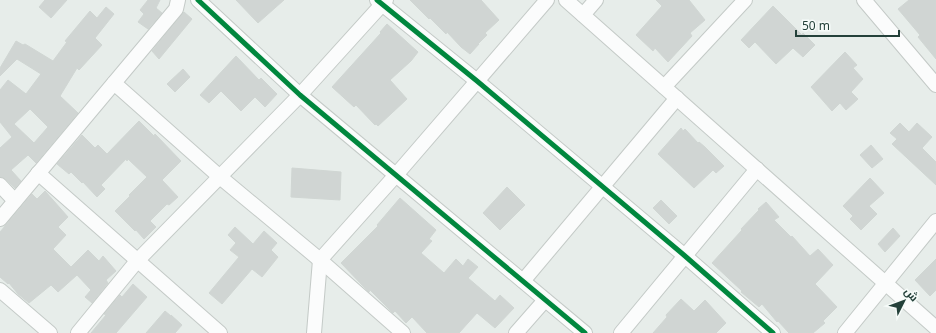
<svg xmlns="http://www.w3.org/2000/svg" width="936" height="333" font-family="'Noto Sans',Cairo,sans-serif">
	<rect width="100%" height="100%" fill="#e7edea"/>
	<!-- building -->
	<g fill="#d0d5d3" stroke="#d0d6d3" fill-rule="evenodd">
		<path d="M45,0H67L51,18L39,7Z"/>
		<path d="M148,0H160L156,8L162,13L148,29L138,22L144,14L140,10Z"/>
		<path d="M236,0H284L258,23Z"/>
		<path d="M410,0H481L499,20L485,33L487,35L478,44H479L470,54L461,47L447,32L446,34L430,18L429,19Z"/>
		<path d="M656,0H689L705,20L690,33L692,36L668,62L655,48L653,51L636,35L662,6Z"/>
		<path d="M909,0H936V59L918,37L920,35L898,9Z"/>
		<path d="M773,6L802,35L803,33L815,45L803,57L793,48L776,64L755,42L749,48L741,40Z"/>
		<path d="M106,7L114,14L95,38L102,45L79,70L77,68L60,96L78,113L36,163L28,155L11,170L21,181L15,188L6,179L0,177V148L12,137L0,122V90L8,80L26,94L41,74L17,59L0,76V68L16,41L23,45L25,44L53,61L67,42L65,41L90,11L97,18ZM30,109L48,127L34,143L14,124Z"/>
		<path d="M184,12L192,19L159,59L152,51Z"/>
		<path d="M387,24L418,52L411,61L390,80L407,99L378,126L376,124L375,125L356,105L354,107L332,87L381,33L380,32Z"/>
		<path d="M845,52L857,65L853,68L863,79L851,92L858,99L846,110L840,103L832,111L811,87Z"/>
		<path d="M236,56L259,80L261,78L277,94L265,107L255,97L241,111L221,91L209,103L200,95Z"/>
		<path d="M183,69L190,77L175,92L167,84Z"/>
		<path d="M139,121L154,136L155,134L181,161L162,180L178,197L169,205L167,204L150,221L156,227L144,239L136,230L135,231L115,211L130,196L129,195L147,177L128,159L127,161L126,159L101,185L105,189L97,197L83,182L82,183L71,172L69,174L57,164L82,135L95,148L98,145L107,154Z"/>
		<path d="M900,123L909,132L917,123L932,137L922,148L936,162V185L892,144L897,139L890,133Z"/>
		<path d="M681,128L683,131L685,129L698,143L699,142L705,147L724,166L716,173L713,170L694,188L658,154Z"/>
		<path d="M871,145L883,159L872,168L860,155Z"/>
		<path d="M292,168L341,172L340,200L291,197Z"/>
		<path d="M870,178L884,193L869,206L877,214L861,230L850,219L853,216L843,206Z"/>
		<path d="M507,187L525,205L500,230L483,213Z"/>
		<path d="M45,191L68,217L58,227L66,235L53,249L71,267L88,250L99,261L103,256L116,271L106,280L108,283L92,303L85,297L91,290L77,275L58,292L51,285L29,303L18,294L9,283L8,284L0,277V232L32,194L37,199Z"/>
		<path d="M400,198L436,230L429,239L432,241L421,253L444,273L456,259L463,266L468,259L478,267L468,278L495,301L500,295L514,308L495,328L477,313L459,333H427L412,317L406,323L395,311L393,313L370,290L369,292L363,286L341,263L378,226L377,225Z"/>
		<path d="M661,200L677,216L669,224L653,208Z"/>
		<path d="M766,202L779,217L774,220L791,237L792,236L810,256L818,249L833,265L815,284L837,307L823,321L825,323L813,333H789L778,321L777,322L762,304L759,307L741,292L742,291L712,263L742,230L741,229L759,210L758,209Z"/>
		<path d="M235,227L253,244L264,231L277,243L271,250L278,257L262,277L252,269L222,304L209,293L239,257L230,250L236,243L228,235Z"/>
		<path d="M893,228L900,236L885,252L878,244Z"/>
		<path d="M936,259V290L930,296L915,280Z"/>
		<path d="M133,284L147,297L116,333H91L106,315L104,314L120,295L122,297Z"/>
		<path d="M681,299L694,311L705,300L726,323L716,333H653L667,317L666,315Z"/>
		<path d="M165,311L171,316V315L182,325L175,333H146Z"/>
	</g>
	<g fill="none" stroke-linecap="round" stroke-linejoin="round">
		<defs>
			<g id="minor">
				<path d="M198,0L300,95L585,333"/>
				<path d="M377,0L477,81L685,256L773,333"/>
				<path d="M566,0L936,328"/>
				<path d="M864,0L936,85"/>
				<path d="M583,15L596,0"/>
				<path d="M114,83L220,177L320,260L403,333"/>
				<path d="M664,87L745,0"/>
				<path d="M38,173L220,333"/>
				<path d="M0,185L15,201"/>
				<path d="M0,219L176,9L178,0"/>
				<path d="M523,281L677,98"/>
				<path d="M0,290L50,333"/>
				<path d="M78,333L137,261L300,95L386,0"/>
				<path d="M314,333L320,260L396,175L547,0"/>
				<path d="M516,333L545,300"/>
				<path d="M621,333L757,169"/>
				<path d="M845,333L936,221"/>
			</g>
		</defs>
		<!-- minor casing -->
		<use href="#minor" stroke="#c4cac7" stroke-width="16"/>
		<!-- minor -->
		<use href="#minor" stroke="#fbfcfc" stroke-width="14"/>
		<defs>
			<g id="cycleway">
				<path d="M198,0L300,95L585,333"/>
				<path d="M377,0L477,81L685,256L773,333"/>
			</g>
		</defs>
		<!-- cycleway casing -->
		<use href="#cycleway" stroke="#f6fbf9" stroke-width="8"/>
		<!-- cycleway -->
		<use href="#cycleway" stroke="#00873e" stroke-width="5"/>
	</g>
	<!-- north arrow -->
	<g transform="translate(904 301) rotate(48)" stroke="#f6fbf9" stroke-width="3" paint-order="stroke">
	<path d="M0-3L7 15L0 10L-7 15Z" fill="#24413a"/>
	<text y="-6" font-size="11" font-weight="bold" text-anchor="middle" fill="#24413a">ش</text>
	</g>
	<!-- scale -->
	<path d="M796 30v6h103v-6" fill="none" stroke="#24413a" stroke-width="2"/>
	<text x="802" y="30" font-size="12" fill="#24413a" stroke="#f6fbf9" stroke-width="3" paint-order="stroke">50 m</text>
</svg>
